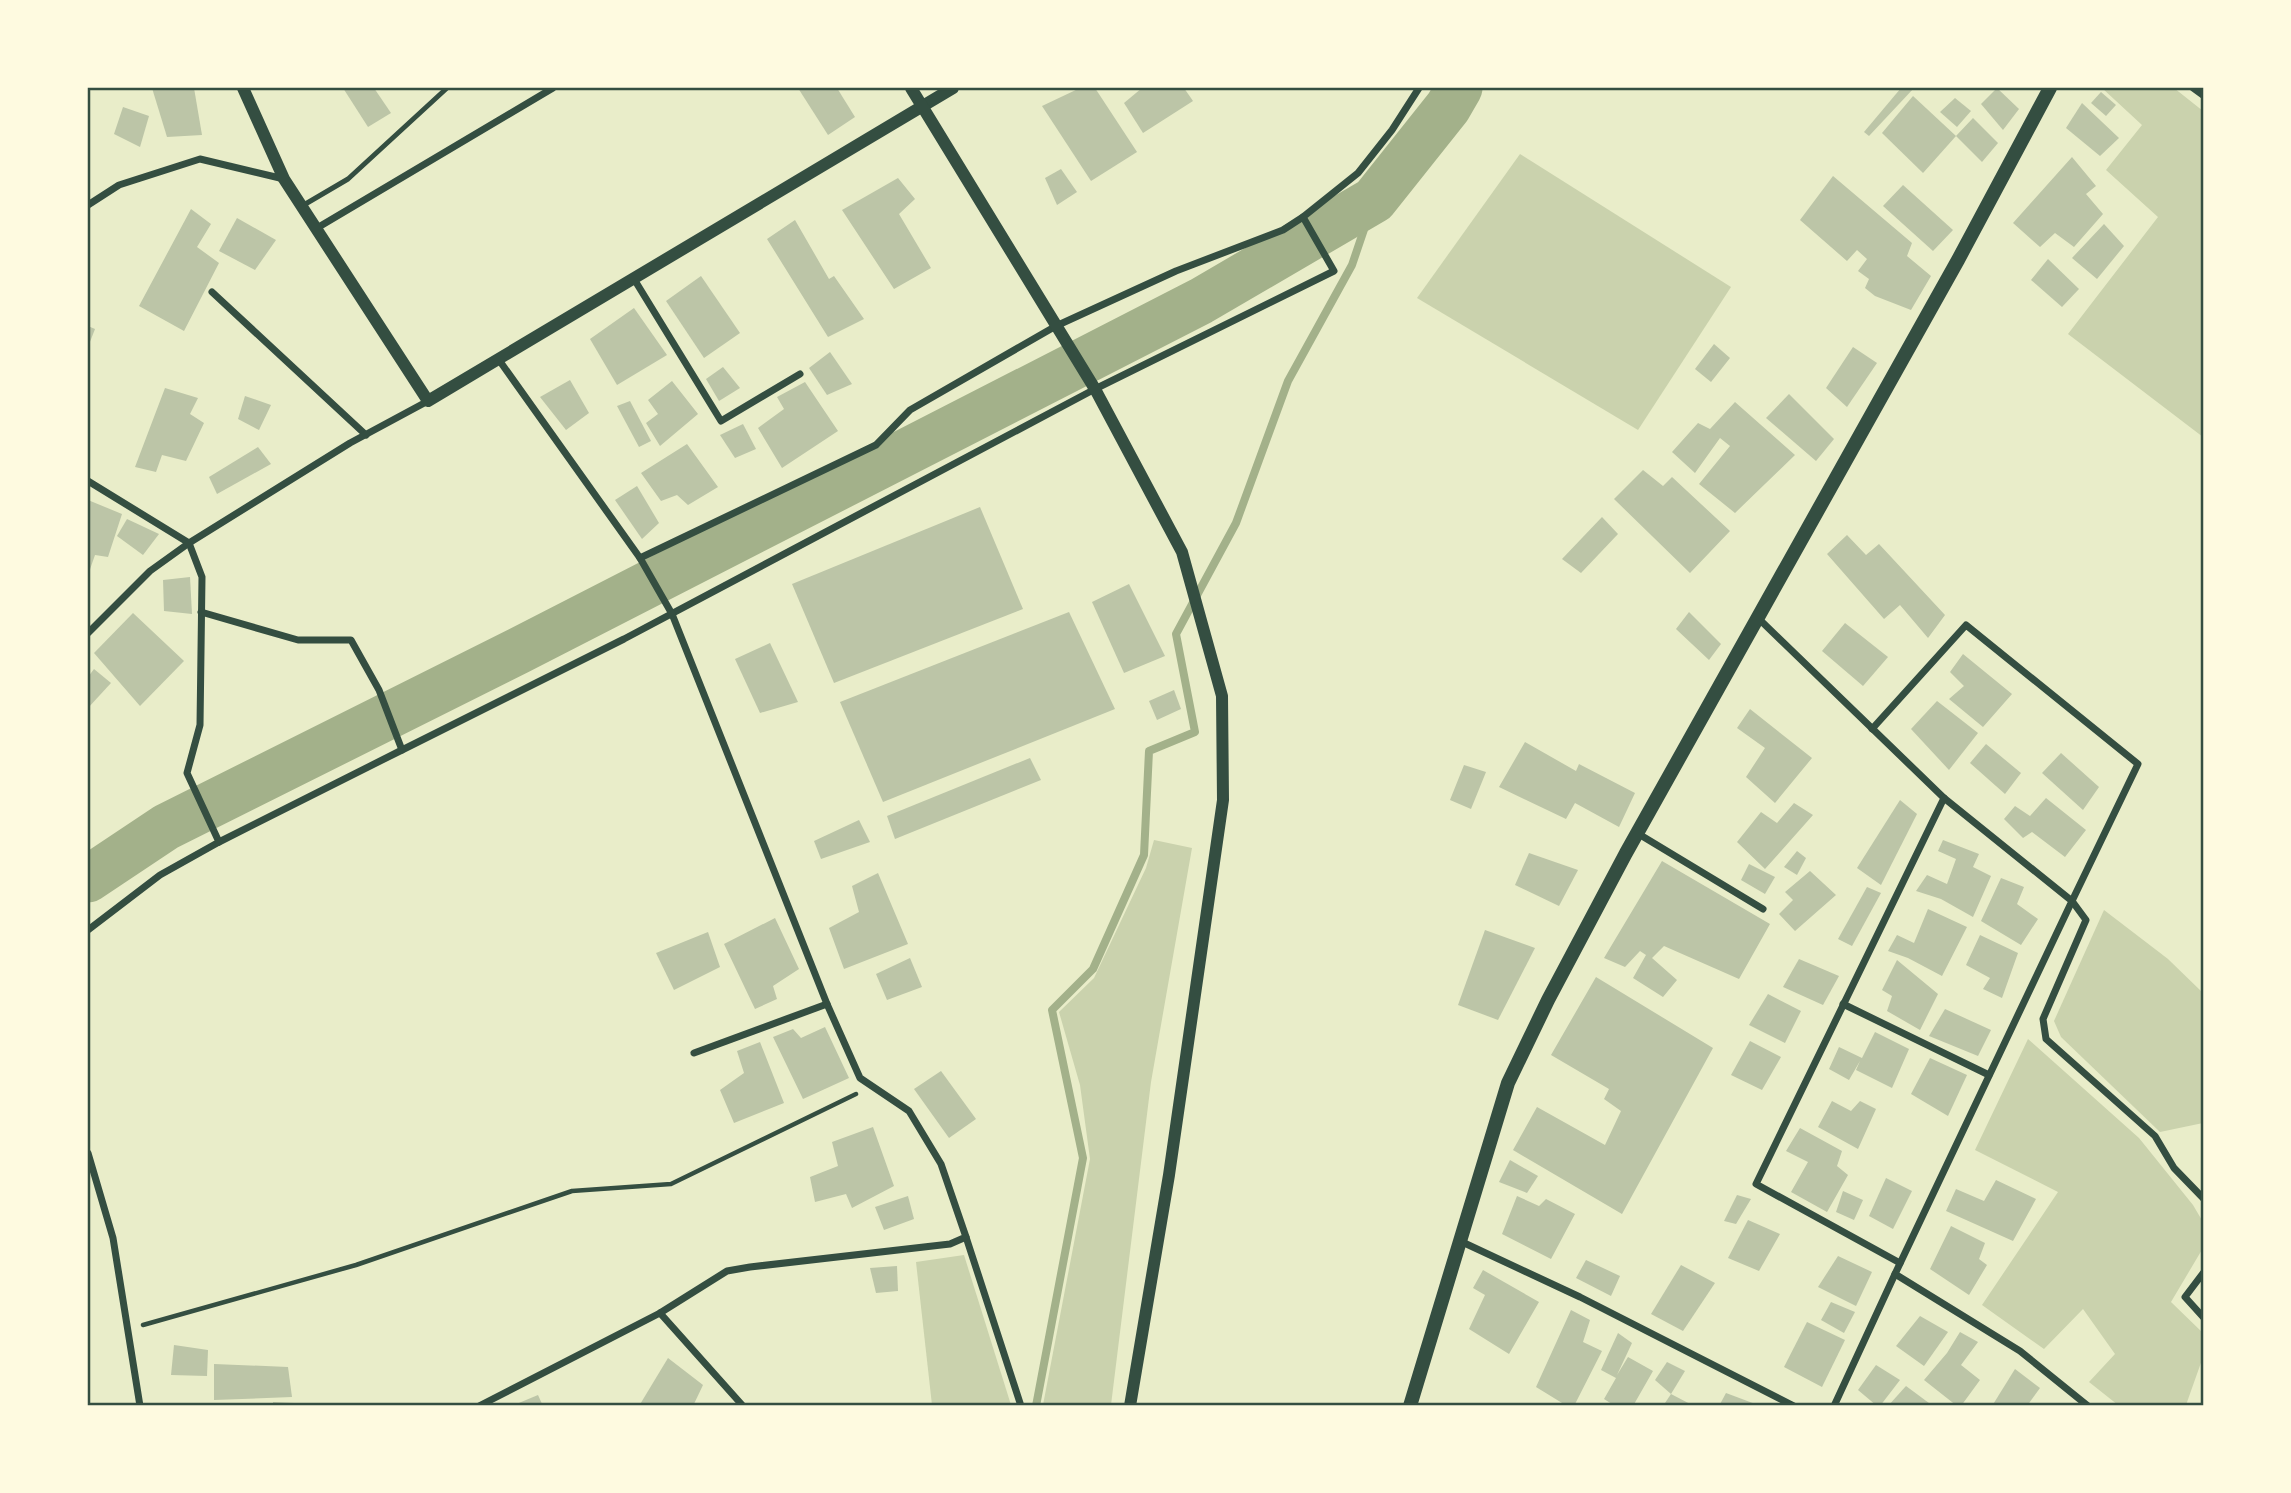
<svg xmlns="http://www.w3.org/2000/svg" width="2291" height="1493" font-family="'Exo 2',sans-serif">
	<rect width="100%" height="100%" fill="#e9edc9"/>
	<!-- green -->
	<g fill="#cad2ad">
		<path d="M2102,88H2174L2203,111V437L2068,334L2158,217L2106,170L2142,125Z"/>
		<path d="M1520,154L1731,287L1638,430L1417,298Z"/>
		<path d="M1154,840L1192,848L1151,1082L1111,1405H1043L1090,1159L1080,1085L1059,1012L1094,978L1146,868Z"/>
		<path d="M2104,910L2168,959L2203,993V1123L2160,1132L2061,1037L2054,1021Z"/>
		<path d="M2028,1039L2139,1138L2193,1205L2203,1222V1248L2171,1302L2203,1333V1357L2186,1405H2118L2089,1382L2115,1354L2083,1309L2044,1349L1982,1305L2058,1192L1975,1150Z"/>
		<path d="M964,1255L1011,1405H932L916,1262Z"/>
	</g>
	<g fill="none" stroke-linecap="round" stroke-linejoin="round">
		<!-- stream -->
		<path stroke="#a3b18a" stroke-width="8" d="M1036,1406L1083,1158L1052,1010L1093,969L1144,855L1149,751L1195,732L1176,634L1236,523L1288,381L1352,265L1374,200"/>
		<!-- river -->
		<path stroke="#a3b18a" stroke-width="47" d="M88,879L166,827L518,651L1201,301L1374,200L1448,107L1459,88"/>
	</g>
	<!-- building -->
	<g fill="#bcc5a7">
		<path d="M152,88H194L202,135L167,137Z"/>
		<path d="M343,88H374L391,113L368,127Z"/>
		<path d="M798,88H837L855,117L828,135Z"/>
		<path d="M1080,88H1095L1137,152L1091,181L1042,106Z"/>
		<path d="M1142,88H1184L1193,101L1143,133L1124,103Z"/>
		<path d="M1901,88H1914L1869,136L1864,132Z"/>
		<path d="M1997,88L2019,109L2003,130L1981,104Z"/>
		<path d="M2101,92L2116,105L2106,116L2091,103Z"/>
		<path d="M1913,96L1956,136L1923,173L1882,133Z"/>
		<path d="M1955,98L1971,111L1957,127L1940,112Z"/>
		<path d="M2082,103L2119,138L2100,156L2066,128Z"/>
		<path d="M123,107L149,116L140,147L114,134Z"/>
		<path d="M1973,118L1998,143L1982,162L1956,136Z"/>
		<path d="M2072,157L2096,186L2086,194L2103,214L2074,247L2055,233L2040,247L2013,223Z"/>
		<path d="M1061,169L1077,192L1057,205L1045,178Z"/>
		<path d="M1833,176L1912,243L1907,256L1931,276L1911,310L1875,296L1865,288L1869,279L1858,271L1867,259L1857,250L1847,261L1800,220Z"/>
		<path d="M898,178L915,199L899,214L931,268L894,289L842,210Z"/>
		<path d="M1903,185L1953,230L1933,251L1883,206Z"/>
		<path d="M191,209L211,224L197,247L219,263L184,331L139,306Z"/>
		<path d="M237,218L276,240L255,270L219,251Z"/>
		<path d="M795,220L829,279L834,276L864,319L828,337L767,239Z"/>
		<path d="M2104,224L2124,246L2097,279L2072,258Z"/>
		<path d="M2048,259L2079,289L2062,307L2031,280Z"/>
		<path d="M701,276L740,333L704,358L666,301Z"/>
		<path d="M634,308L667,355L617,385L590,339Z"/>
		<path d="M88,326L95,329L88,347Z"/>
		<path d="M1714,344L1730,358L1711,382L1695,369Z"/>
		<path d="M1853,347L1877,363L1847,407L1826,388Z"/>
		<path d="M830,352L852,384L827,395L809,368Z"/>
		<path d="M723,367L740,388L719,401L706,379Z"/>
		<path d="M570,380L589,413L566,430L540,397Z"/>
		<path d="M672,381L698,414L660,446L646,423L658,414L648,400Z"/>
		<path d="M805,382L838,431L782,468L758,428L784,409L777,397Z"/>
		<path d="M165,388L198,398L190,414L204,423L186,461L162,455L156,472L135,467Z"/>
		<path d="M1789,394L1834,439L1816,461L1766,418Z"/>
		<path d="M245,396L271,405L259,430L238,419Z"/>
		<path d="M630,401L651,441L639,447L617,406Z"/>
		<path d="M1735,402L1795,455L1735,513L1699,484L1730,446L1720,438L1695,473L1672,452L1698,423L1710,429Z"/>
		<path d="M743,424L756,449L735,458L720,435Z"/>
		<path d="M687,444L718,487L688,505L677,495L661,501L641,473Z"/>
		<path d="M258,447L271,464L217,494L209,477Z"/>
		<path d="M1643,470L1663,486L1672,477L1730,531L1690,573L1614,499Z"/>
		<path d="M637,486L659,523L642,539L615,500Z"/>
		<path d="M88,500L122,514L108,557L95,555L88,575Z"/>
		<path d="M980,507L1023,609L834,683L792,584Z"/>
		<path d="M1602,517L1618,534L1581,573L1562,559Z"/>
		<path d="M127,519L159,534L143,555L117,536Z"/>
		<path d="M1847,535L1866,555L1879,544L1945,615L1928,638L1900,605L1884,619L1827,554Z"/>
		<path d="M190,577L192,614L164,611L163,580Z"/>
		<path d="M1129,584L1165,656L1124,673L1092,602Z"/>
		<path d="M1069,612L1115,709L883,802L840,702Z"/>
		<path d="M1689,612L1721,644L1709,660L1676,629Z"/>
		<path d="M133,613L184,661L140,706L94,653Z"/>
		<path d="M1845,623L1888,657L1863,686L1822,651Z"/>
		<path d="M770,643L798,702L760,713L735,659Z"/>
		<path d="M1963,654L2012,694L1983,727L1949,699L1964,686L1950,672Z"/>
		<path d="M94,669L111,683L88,708V677Z"/>
		<path d="M1174,690L1181,709L1157,720L1149,701Z"/>
		<path d="M1937,701L1978,733L1949,770L1911,729Z"/>
		<path d="M1750,709L1812,758L1775,803L1746,777L1765,748L1737,728Z"/>
		<path d="M1525,742L1576,771L1579,764L1635,793L1619,827L1575,803L1566,819L1499,787Z"/>
		<path d="M1986,744L2021,773L2005,794L1970,763Z"/>
		<path d="M2061,753L2099,787L2083,810L2042,773Z"/>
		<path d="M1030,758L1041,780L895,839L887,816Z"/>
		<path d="M1464,765L1486,772L1471,809L1450,800Z"/>
		<path d="M2046,798L2086,830L2065,857L2032,832L2023,838L2004,819L2015,806L2030,816Z"/>
		<path d="M1900,800L1917,814L1881,885L1857,868Z"/>
		<path d="M1794,803L1813,815L1765,869L1737,842L1761,812L1777,823Z"/>
		<path d="M859,820L870,842L821,859L814,841Z"/>
		<path d="M1943,840L1979,854L1973,867L1991,876L1973,917L1941,899L1916,891L1927,875L1947,884L1956,859L1938,851Z"/>
		<path d="M1797,851L1806,858L1797,875L1784,867Z"/>
		<path d="M1529,853L1578,870L1559,906L1515,885Z"/>
		<path d="M1662,861L1770,924L1739,979L1664,946L1652,958L1677,980L1663,997L1633,978L1646,955L1640,951L1625,967L1604,958Z"/>
		<path d="M1749,864L1775,877L1765,894L1741,880Z"/>
		<path d="M1810,871L1836,895L1795,931L1779,914L1793,900L1785,892Z"/>
		<path d="M878,873L908,944L844,969L829,928L859,912L852,886Z"/>
		<path d="M2001,878L2024,887L2017,904L2038,919L2021,945L1981,921Z"/>
		<path d="M1867,887L1881,893L1852,946L1838,939Z"/>
		<path d="M1928,909L1967,927L1942,976L1908,958L1888,951L1897,935L1914,943Z"/>
		<path d="M775,918L799,969L773,986L777,999L755,1009L724,944Z"/>
		<path d="M1485,930L1535,948L1498,1020L1458,1005Z"/>
		<path d="M708,932L720,967L674,990L656,953Z"/>
		<path d="M1980,935L2018,953L2002,998L1983,989L1990,978L1966,965Z"/>
		<path d="M910,958L922,987L887,1000L876,974Z"/>
		<path d="M1799,959L1839,976L1823,1005L1783,987Z"/>
		<path d="M1897,960L1938,994L1920,1030L1887,1011L1892,996L1882,990Z"/>
		<path d="M1596,977L1713,1048L1622,1214L1513,1150L1537,1107L1605,1145L1621,1111L1604,1099L1609,1089L1551,1055Z"/>
		<path d="M1768,994L1801,1011L1785,1043L1749,1025Z"/>
		<path d="M1945,1009L1991,1030L1978,1056L1929,1036Z"/>
		<path d="M825,1027L849,1078L803,1099L773,1037L793,1029L801,1038Z"/>
		<path d="M1875,1032L1909,1049L1892,1088L1856,1070L1860,1061L1849,1080L1829,1069L1839,1047L1862,1058Z"/>
		<path d="M1750,1041L1781,1057L1762,1090L1731,1075Z"/>
		<path d="M760,1042L784,1103L734,1123L720,1090L744,1073L737,1051Z"/>
		<path d="M1930,1058L1967,1075L1948,1116L1911,1094Z"/>
		<path d="M941,1071L976,1119L949,1138L914,1089Z"/>
		<path d="M1832,1101L1851,1111L1860,1101L1876,1109L1858,1149L1818,1127Z"/>
		<path d="M873,1127L894,1186L852,1208L846,1194L815,1202L810,1177L838,1166L832,1142Z"/>
		<path d="M1800,1128L1842,1151L1837,1166L1848,1175L1827,1212L1791,1192L1808,1162L1786,1151Z"/>
		<path d="M1510,1160L1538,1176L1527,1193L1499,1182Z"/>
		<path d="M1886,1178L1912,1191L1893,1229L1869,1216Z"/>
		<path d="M1996,1180L2036,1199L2013,1241L1946,1211L1956,1189L1984,1201Z"/>
		<path d="M1843,1191L1863,1200L1854,1220L1836,1212Z"/>
		<path d="M1737,1195L1751,1199L1736,1224L1724,1221Z"/>
		<path d="M908,1196L914,1219L884,1230L875,1207Z"/>
		<path d="M1517,1196L1539,1206L1546,1199L1575,1214L1551,1259L1502,1234Z"/>
		<path d="M1748,1220L1780,1234L1759,1271L1728,1258Z"/>
		<path d="M1951,1226L1985,1243L1979,1259L1987,1265L1969,1295L1930,1269Z"/>
		<path d="M1838,1256L1872,1272L1856,1306L1818,1287Z"/>
		<path d="M1586,1260L1620,1276L1611,1296L1576,1278Z"/>
		<path d="M1681,1265L1715,1283L1683,1331L1651,1314Z"/>
		<path d="M897,1266L898,1291L876,1293L870,1268Z"/>
		<path d="M1483,1270L1539,1302L1509,1354L1469,1329L1485,1295L1473,1288Z"/>
		<path d="M1831,1302L1855,1312L1844,1333L1821,1320Z"/>
		<path d="M1571,1310L1590,1320L1583,1342L1602,1351L1574,1406H1567L1536,1387Z"/>
		<path d="M1920,1316L1948,1332L1924,1366L1896,1346Z"/>
		<path d="M1807,1322L1845,1340L1822,1387L1784,1367Z"/>
		<path d="M1960,1332L1978,1342L1961,1365L1980,1380L1961,1406H1957L1924,1380L1947,1353Z"/>
		<path d="M1618,1333L1632,1343L1617,1375L1628,1357L1653,1371L1633,1406H1615L1604,1399L1616,1378L1601,1370Z"/>
		<path d="M174,1345L208,1350L207,1376L171,1375Z"/>
		<path d="M668,1358L703,1385L693,1406H639Z"/>
		<path d="M1667,1362L1685,1371L1671,1394L1655,1380Z"/>
		<path d="M214,1364L288,1367L292,1397L214,1400Z"/>
		<path d="M1876,1365L1900,1380L1880,1406H1877L1858,1390Z"/>
		<path d="M2015,1369L2040,1388L2027,1406H1992Z"/>
		<path d="M1906,1386L1933,1406H1888Z"/>
		<path d="M1726,1393L1758,1405V1406H1719Z"/>
		<path d="M1671,1394L1694,1406H1663Z"/>
		<path d="M538,1395L543,1406H514V1405Z"/>
		<path d="M273,1402L294,1403L293,1406H273Z"/>
	</g>
	<g fill="none" stroke-linecap="round" stroke-linejoin="round">
		<!-- path -->
		<path stroke="#344e41" stroke-width="4.5" d="M143,1325L356,1265L572,1191L671,1184L856,1094"/>
		<!-- service -->
		<path stroke="#344e41" stroke-width="5" d="M302,206L348,179L447,88"/>
		<!-- minor -->
		<g stroke="#344e41" stroke-width="7">
			<path d="M2193,88L2204,96"/>
			<path d="M88,205L119,185L200,159L284,179"/>
			<path d="M317,228L553,88"/>
			<path d="M634,279L721,421L800,374"/>
			<path d="M212,292L366,435"/>
			<path d="M88,481L189,543L202,577L200,725L187,773L219,842L160,875L88,930"/>
			<path d="M640,558L876,445L910,410L1056,326L1176,271L1283,230L1303,217"/>
			<path d="M201,612L298,640H351L379,690L402,750L624,639L1095,389L1334,271L1303,217L1358,173L1392,130L1419,88"/>
			<path d="M1758,618L1944,798L2072,901L1895,1274L2020,1351L2088,1406"/>
			<path d="M88,633L150,571L189,543L350,443L428,401"/>
			<path d="M1872,729L1966,625L2138,764L2072,901L2086,920L2043,1019L2046,1039L2155,1136L2174,1168L2204,1199"/>
			<path d="M1637,833L1763,909"/>
			<path d="M219,842L402,750"/>
			<path d="M1843,1004L1989,1075"/>
			<path d="M694,1053L827,1004"/>
			<path d="M88,1153L113,1238L140,1406"/>
			<path d="M966,1237L1021,1406"/>
			<path d="M1460,1241L1580,1297L1794,1406"/>
			<path d="M1900,1263L1756,1184L1944,798"/>
			<path d="M2204,1272L2185,1297L2204,1318"/>
			<path d="M660,1313L743,1406"/>
			<path d="M479,1406L660,1313L727,1271L750,1267L950,1244L966,1237L941,1164L909,1111L860,1078L827,1004L672,614L640,558L499,360"/>
			<path d="M1834,1406L1895,1274"/>
		</g>
		<!-- tertiary -->
		<g stroke="#344e41" stroke-width="12">
			<path d="M243,88L284,179L428,401L953,88"/>
			<path d="M911,88L1095,389L1182,552L1222,696L1223,800L1169,1175L1130,1406"/>
		</g>
		<!-- secondary -->
		<path stroke="#344e41" stroke-width="14" d="M1410,1406L1508,1083L1548,1000L1626,853L1958,260L2050,88"/>
	</g>
	<!-- border -->
	<rect width="2291" height="1493" fill="none" stroke="#fefae0" stroke-width="178"/>
	<rect x="89" y="89" width="2113" height="1315" fill="none" stroke="#344e41" stroke-width="2.5"/>
</svg>
